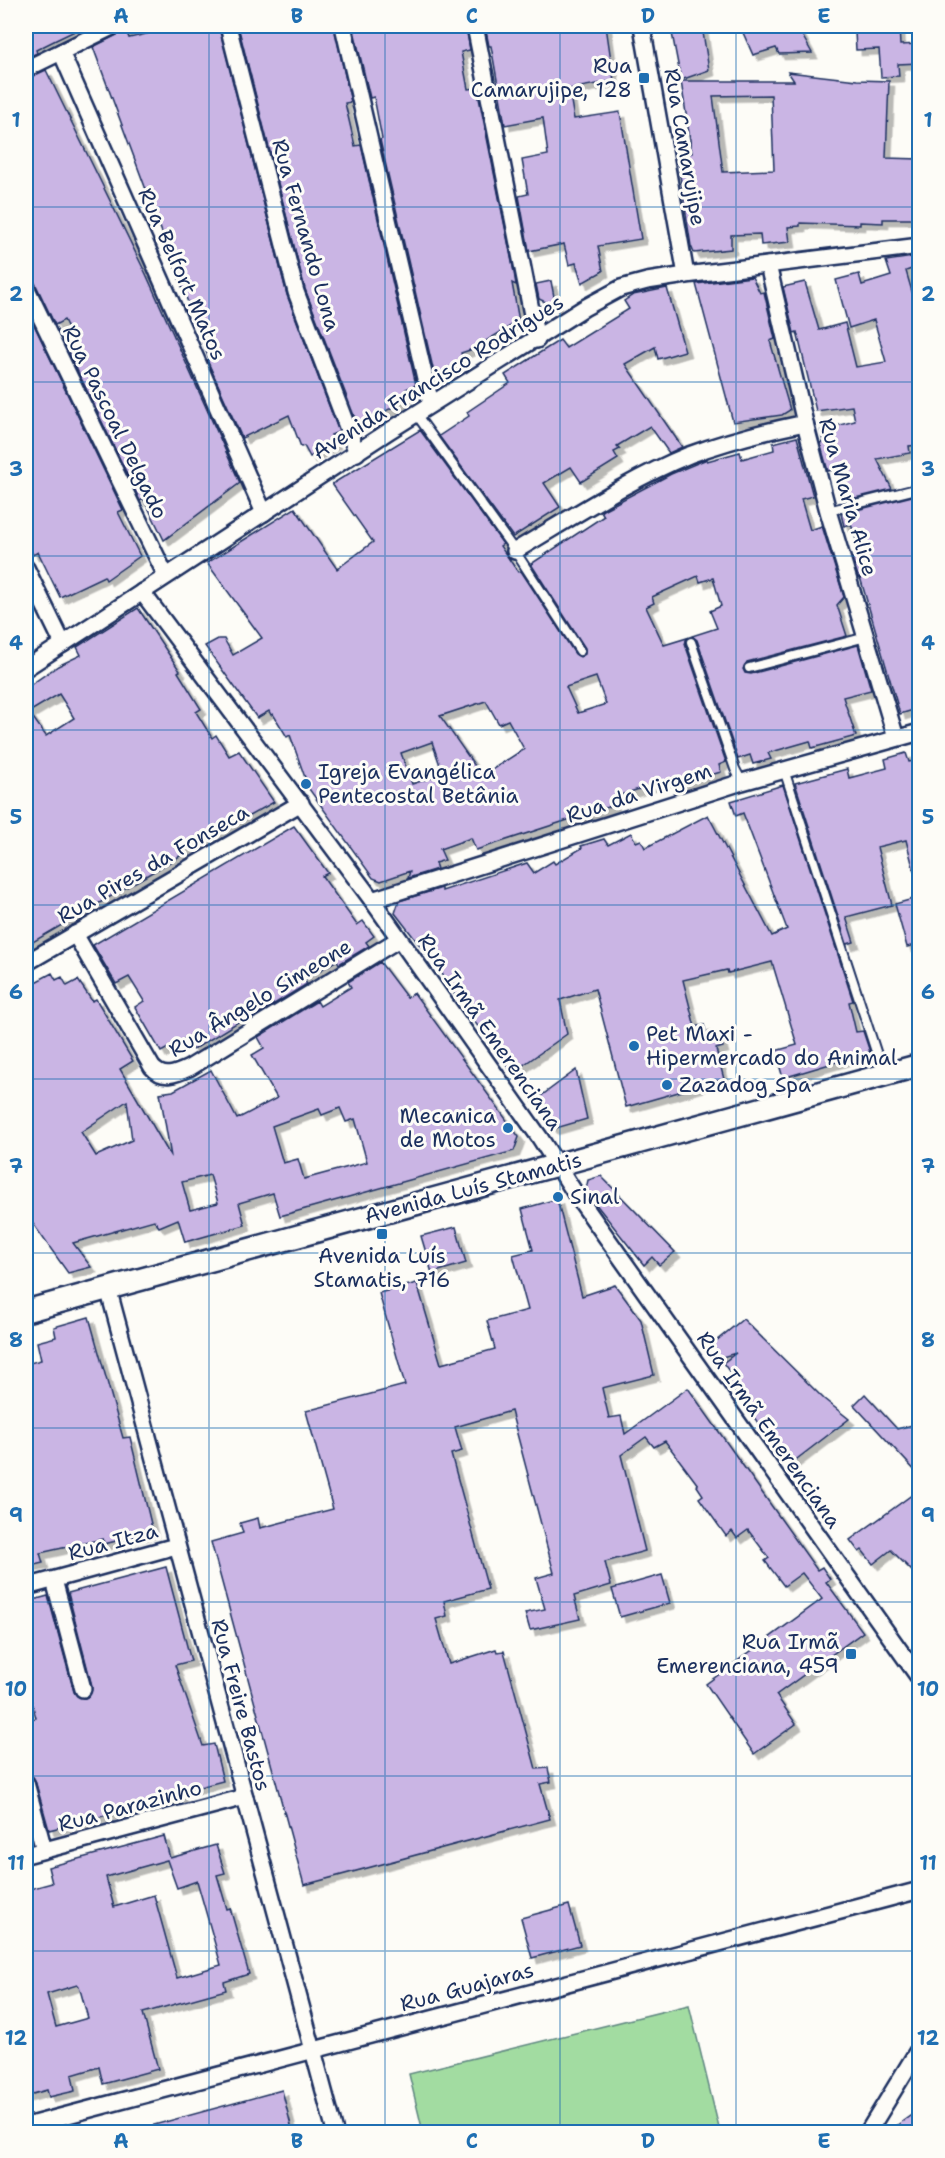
<svg xmlns="http://www.w3.org/2000/svg" width="945" height="2158" font-family="'Shantell Sans',sans-serif">
	<defs>
		<filter id="shadow"><feDropShadow dx="5.5" dy="5.5" stdDeviation="0" flood-color="#0004"/></filter>
	</defs>
	<rect width="100%" height="100%" fill="#fdfcf7"/>
	<filter id="ink" filterUnits="userSpaceOnUse"><feTurbulence type="fractalNoise" baseFrequency=".0167" numOctaves="2"/><feDisplacementMap in="SourceGraphic" scale="12" xChannelSelector="R" yChannelSelector="G"/><feConvolveMatrix kernelMatrix="1 2 1 2 8 2 1 2 1" color-interpolation-filters="sRGB"/></filter>
	<g filter="url(#ink)">
		<!-- green -->
		<path fill="#a2dca1" stroke="#5e8680" stroke-width="1.5" d="M689,2005L720,2132H423L409,2074Z"/>
		<!-- building -->
		<g fill="#cab5e4" stroke="#1b2f5e" stroke-width="1.5" fill-rule="evenodd" filter="url(#shadow)">
			<path d="M26,26H93L86,29L85,26L56,40L36,50L37,53L26,58Z"/>
			<path d="M124,26L129,38L150,33L153,26H219L287,295L339,432L331,435L335,443L310,457L304,446L301,447L289,415L242,438L207,360L209,359L93,47L119,34Z"/>
			<path d="M238,26H334L351,102L345,103L355,146L361,145L416,385L406,389L408,395L399,404L358,426L305,289Z"/>
			<path d="M353,26H466L470,50L461,52L468,89L477,88L514,272L516,285L512,283L519,321L473,349L461,353L463,360L435,377L380,140L382,139L374,97L370,98Z"/>
			<path d="M485,26H606L614,81L569,89L574,119L620,112L641,239L598,246L603,271L582,283L576,263L569,265L564,244L529,251L519,196L528,194L522,160L548,155L543,118L505,125L491,46H489Z"/>
			<path d="M673,26H702L709,70L681,80L671,28H674Z"/>
			<path d="M740,26H797L812,53L779,54L776,48L753,55Z"/>
			<path d="M880,26H899L900,45L920,44V63L898,64L899,76L881,77L879,49L856,50L855,32L880,31Z"/>
			<path d="M46,70L146,274L240,483L164,540L144,499L140,501L69,353L78,348L64,320L55,325L35,283L31,279L26,277V79Z"/>
			<path d="M788,72L857,80L889,81L886,158L920,159V219H883V223L860,222V225L800,223V226L788,227L790,242L761,245L760,234L731,235V249L694,253L691,246L677,156L692,153L681,81H794ZM771,95L774,170L723,172L713,96Z"/>
			<path d="M920,256V266L906,271L920,319V445L909,446L910,453L877,459L892,489L847,500L840,468L828,471L820,443L823,442L821,430L855,421L852,406L816,411L797,332L794,333L783,287L805,282L819,330L845,323L856,367L886,362L874,320L849,328L836,280L859,274L862,285L891,276L886,261Z"/>
			<path d="M752,277L760,293L764,292L775,339L770,341L790,410L782,415L733,422L696,284Z"/>
			<path d="M551,281L556,307L539,299L536,284Z"/>
			<path d="M667,288L685,351L658,359L655,347L625,364L682,447L669,453L650,426L617,446L620,449L614,452L618,459L581,482L571,467L544,483L560,507L513,537L439,436L469,416L467,412L510,383L505,375L544,350L560,340L566,348L629,309L624,301L633,295Z"/>
			<path d="M26,308L123,510L118,512L140,556L106,580L104,576L60,597L38,552L33,555L26,539Z"/>
			<path d="M420,430L503,544L500,546L518,572L521,571L575,654L580,657L585,654V648L531,564L604,516L601,511L671,474L707,459V461L740,452L742,459L774,450L773,443L797,437L813,496L801,499L810,530L822,526L844,597L837,605L847,636L747,662L743,669L745,673L751,674L858,645L871,690L843,697L856,736L812,748L810,741L768,753L771,759L753,764L750,755L738,759L697,640L692,636L717,628L710,611L721,606L713,578L700,582L698,576L652,597L654,603L646,607L664,645L687,638L685,644L726,762L719,765L721,772L679,784L677,777L611,798L614,805L476,850L471,838L440,849L445,860L435,863L437,869L408,878L410,871L381,881L373,878L309,789L290,735L287,737L273,714L271,715L269,711L257,718L205,646L218,639H224L233,655L262,638L207,563L295,508L337,569L373,542L332,484ZM596,677L606,704L578,713L566,687ZM486,701L499,724L508,720L524,749L482,776L440,716ZM432,742L443,774L412,784L401,753Z"/>
			<path d="M920,494V708L900,714L860,577L859,579L852,558L861,555L851,524L844,526L841,514Z"/>
			<path d="M138,608L180,671L178,672L201,709L196,712L212,738L216,735L229,756L239,751L274,802L226,829L224,827L202,839L183,851L185,853L26,946V688L58,666L81,655L77,647ZM59,694L74,718L46,736L29,712Z"/>
			<path d="M906,753L909,762L920,760V870L914,871L906,840L877,847L892,905L846,917L854,942L847,944L795,783L847,769L849,778L887,768L885,759Z"/>
			<path d="M783,785L853,1001L849,1002L856,1032L863,1031L870,1052L783,1078L775,1051L797,1045L772,962L728,973L727,970L683,980L695,1027L704,1025L707,1035L719,1033L723,1047L716,1049L724,1079L626,1107L595,989L560,1000L567,1034L512,1073L447,984L449,983L395,913L399,901L442,888V891L527,863L534,873L553,861L555,864L582,848L581,846L604,839L608,845L631,833L636,842L641,840L645,848L708,815L772,936L787,929L743,813L736,816L731,801Z"/>
			<path d="M294,826L328,873L322,876L357,925L363,921L374,936L366,942L369,946L339,964L337,960L304,980L307,984L248,1020L246,1017L193,1050L186,1038L161,1052L135,1007L144,1001L129,977L116,984L93,945Z"/>
			<path d="M920,897V944L907,947L895,904Z"/>
			<path d="M380,962L407,998L414,993L519,1137L514,1151L280,1216L273,1193L239,1203L245,1225L185,1242L178,1219L159,1227L154,1220L73,1243L91,1267L68,1273L26,1214V987L52,973L56,980L62,977L67,986L78,980L92,1001L96,999L133,1061L120,1069L171,1157L160,1093L173,1091L211,1070L237,1119L277,1098L252,1055L264,1048L258,1037L317,1001L320,1006L351,987L348,982ZM127,1101L132,1140L96,1156L81,1132ZM340,1108L346,1122L355,1119L367,1162L304,1179L298,1159L283,1163L272,1126L319,1109L322,1115ZM210,1175L218,1203L190,1210L182,1182Z"/>
			<path d="M576,1070L587,1119L553,1129L533,1102Z"/>
			<path d="M601,1176L675,1252L659,1265L652,1257L644,1265L591,1198L593,1197L586,1189L588,1180Z"/>
			<path d="M557,1199L582,1296L615,1285L641,1320L654,1375L602,1388L609,1418L621,1416L625,1434L688,1388L817,1570L822,1567L830,1579L826,1582L863,1632L776,1695L796,1724L754,1754L706,1684L822,1599L802,1573L784,1586L765,1561L769,1558L748,1530L737,1538L732,1531L726,1536L699,1498L703,1495L697,1486L698,1485L665,1441L654,1447L646,1437L621,1455L645,1551L605,1562L611,1585L574,1596L580,1619L530,1630L525,1613L545,1609L536,1578L554,1573L511,1411L455,1427L462,1451L451,1454L488,1589L444,1601L447,1616L436,1619L449,1664L496,1649L497,1652L504,1651L536,1769L548,1768L551,1782L540,1784L550,1819L304,1885L211,1542L243,1533L240,1523L258,1518L260,1528L333,1509L306,1411L405,1385L379,1293L417,1283L441,1364L495,1349L487,1321L528,1310L513,1255L533,1250L522,1209Z"/>
			<path d="M456,1227L466,1263L432,1273L421,1236Z"/>
			<path d="M89,1317L123,1438L130,1437L153,1532L104,1544L103,1539L40,1553L43,1563L26,1567V1364L41,1360L37,1342L56,1337L54,1327Z"/>
			<path d="M743,1319L824,1399L849,1419L789,1465L728,1382L734,1378L723,1363L736,1353L719,1358L710,1346Z"/>
			<path d="M865,1394L897,1429L920,1423V1476L854,1405Z"/>
			<path d="M920,1489V1579L891,1550L873,1564L862,1550L859,1552L850,1540Z"/>
			<path d="M166,1567L191,1661L175,1665L203,1746L214,1744L223,1781L180,1792L181,1796L49,1830L35,1780L32,1776L26,1774V1720L36,1718L26,1681V1602L48,1596L74,1692L77,1696L85,1698L90,1695L92,1686L68,1593Z"/>
			<path d="M662,1575L670,1603L620,1617L612,1589Z"/>
			<path d="M164,1836L170,1858L216,1845L225,1873L217,1875L227,1909L230,1908L249,1974L224,1982L226,1990L143,2013L158,2069L103,2084L99,2067L72,2075L75,2091L49,2097L47,2090L26,2096V1890L52,1883L48,1867ZM167,1860L177,1888L197,1881L221,1965L177,1978L154,1895L114,1907L106,1877ZM77,1985L79,1986L88,2018L56,2027L47,1994Z"/>
			<path d="M569,1905L580,1945L532,1958L521,1918Z"/>
			<path d="M282,2090L293,2133H144L143,2128Z"/>
			<path d="M920,2109V2133H886Z"/>
		</g>
		<g fill="none" stroke-linecap="round" stroke-linejoin="round">
			<defs>
				<g id="lane">
					<path d="M416,414L515,551L580,651"/>
					<path d="M828,511L920,488"/>
					<path d="M691,642L735,769L742,782"/>
					<path d="M749,668L866,637"/>
					<path d="M784,770L883,1073"/>
				</g>
				<g id="street">
					<path d="M228,26L296,292L357,453"/>
					<path d="M343,26L431,404"/>
					<path d="M475,26L537,340"/>
					<path d="M642,26L686,275"/>
					<path d="M61,52L264,513"/>
					<path d="M26,69L114,26"/>
					<path d="M768,265L805,423L828,511L896,738"/>
					<path d="M26,287L166,576"/>
					<path d="M515,551C571,518 630,479 689,455C727,441 766,431 805,423"/>
					<path d="M26,568L63,644"/>
					<path d="M142,592L372,900L540,1138L575,1193L920,1679"/>
					<path d="M26,668L389,431L584,308L621,288L647,281L686,275L920,246"/>
					<path d="M372,900L742,782L920,732"/>
					<path d="M75,934L152,1067C163,1080 176,1074 189,1068L399,939"/>
					<path d="M26,963L301,803"/>
					<path d="M108,1288L335,2132"/>
					<path d="M54,1580L83,1689"/>
					<path d="M26,1587L176,1546"/>
					<path d="M26,1783L44,1850"/>
					<path d="M26,1855L245,1797"/>
					<path d="M26,2126L920,1890"/>
					<path d="M868,2132L920,2047"/>
				</g>
				<path id="secondary" d="M26,1311L920,1065"/>
			</defs>
			<!-- lane casing -->
			<use href="#lane" stroke="#1b2f5e" stroke-width="12"/>
			<!-- street casing -->
			<use href="#street" stroke="#1b2f5e" stroke-width="20"/>
			<!-- secondary casing -->
			<use href="#secondary" stroke="#1b2f5e" stroke-width="26"/>
			<!-- lane -->
			<use href="#lane" stroke="#fdfcf7" stroke-width="8"/>
			<!-- street -->
			<use href="#street" stroke="#fdfcf7" stroke-width="15"/>
			<!-- secondary -->
			<use href="#secondary" stroke="#fdfcf7" stroke-width="21"/>
		</g>
	</g>
	<!-- grid -->
	<path fill="none" stroke="#1f6fb2" stroke-width="1.5" stroke-opacity="0.55" d="M209,26V2132M385,26V2132M560,26V2132M736,26V2132M26,207H920M26,382H920M26,556H920M26,730H920M26,905H920M26,1079H920M26,1253H920M26,1428H920M26,1602H920M26,1776H920M26,1951H920"/>
	<!-- markers -->
	<g fill="#1f6fb2" stroke="#fdfcf7" stroke-width="2">
		<rect x="638" y="72" width="12" height="12" rx="3"/>
		<circle cx="306" cy="784" r="6"/>
		<circle cx="634" cy="1046" r="6"/>
		<circle cx="667" cy="1085" r="6"/>
		<circle cx="508" cy="1128" r="6"/>
		<circle cx="558" cy="1197" r="6"/>
		<rect x="376" y="1228" width="12" height="12" rx="3"/>
		<rect x="845" y="1648" width="12" height="12" rx="3"/>
	</g>
	<g text-anchor="middle" dominant-baseline="central" stroke-width="6" stroke-linejoin="round" paint-order="stroke">
		<!-- poi labels -->
		<g font-size="21" fill="#1b2f5e" stroke="#fdfcf7" text-anchor="start">
			<text x="632" y="66" text-anchor="end">Rua<tspan x="632" dy="24">Camarujipe, 128</tspan></text>
			<text x="318" y="772">Igreja Evangélica<tspan x="318" dy="24">Pentecostal Betânia</tspan></text>
			<text x="646" y="1034">Pet Maxi -<tspan x="646" dy="24">Hipermercado do Animal</tspan></text>
			<text x="679" y="1085">Zazadog Spa</text>
			<text x="496" y="1116" text-anchor="end">Mecanica<tspan x="496" dy="24">de Motos</tspan></text>
			<text x="570" y="1197">Sinal</text>
			<text x="382" y="1256" text-anchor="middle">Avenida Luís<tspan x="382" dy="24">Stamatis, 716</tspan></text>
			<text x="839" y="1642" text-anchor="end">Rua Irmã<tspan x="839" dy="24">Emerenciana, 459</tspan></text>
		</g>
		<!-- street labels -->
		<g font-size="21" fill="#1b2f5e" stroke="#fdfcf7">
			<text transform="translate(685 147) rotate(80)">Rua Camarujipe</text>
			<text transform="translate(306 235) rotate(74)">Rua Fernando Lona</text>
			<text transform="translate(182 274) rotate(66)">Rua Belfort Matos</text>
			<text transform="translate(438 377) rotate(-32)">Avenida Francisco Rodrigues</text>
			<text transform="translate(115 422) rotate(64)">Rua Pascoal Delgado</text>
			<text transform="translate(848 497) rotate(74)">Rua Maria Alice</text>
			<text transform="translate(639 793) rotate(-18)">Rua da Virgem</text>
			<text transform="translate(153 864) rotate(-30)">Rua Pires da Fonseca</text>
			<text transform="translate(260 998) rotate(-31)">Rua Ângelo Simeone</text>
			<text transform="translate(490 1032) rotate(55)">Rua Irmã Emerenciana</text>
			<text transform="translate(473 1188) rotate(-15)">Avenida Luís Stamatis</text>
			<text transform="translate(769 1430) rotate(55)">Rua Irmã Emerenciana</text>
			<text transform="translate(113 1542) rotate(-15)">Rua Itza</text>
			<text transform="translate(241 1705) rotate(75)">Rua Freire Bastos</text>
			<text transform="translate(130 1806) rotate(-15)">Rua Parazinho</text>
			<text transform="translate(467 1987) rotate(-15)">Rua Guajaras</text>
		</g>
	</g>
	<!-- margin -->
	<rect width="945" height="2158" fill="none" stroke="#fdfcf7" stroke-width="66"/>
	<rect x="33" y="33" width="879" height="2092" fill="none" stroke="#1f6fb2" stroke-width="2"/>
	<g font-size="20" text-anchor="middle" font-weight="bold" fill="#1f6fb2">
		<text x="121" y="23">A</text>
		<text x="297" y="23">B</text>
		<text x="472" y="23">C</text>
		<text x="648" y="23">D</text>
		<text x="824" y="23">E</text>
		<text x="16" y="127">1</text>
		<text x="928" y="127">1</text>
		<text x="16" y="301">2</text>
		<text x="928" y="301">2</text>
		<text x="16" y="476">3</text>
		<text x="928" y="476">3</text>
		<text x="16" y="650">4</text>
		<text x="928" y="650">4</text>
		<text x="16" y="824">5</text>
		<text x="928" y="824">5</text>
		<text x="16" y="999">6</text>
		<text x="928" y="999">6</text>
		<text x="16" y="1173">7</text>
		<text x="928" y="1173">7</text>
		<text x="16" y="1347">8</text>
		<text x="928" y="1347">8</text>
		<text x="16" y="1522">9</text>
		<text x="928" y="1522">9</text>
		<text x="16" y="1696">10</text>
		<text x="928" y="1696">10</text>
		<text x="16" y="1870">11</text>
		<text x="928" y="1870">11</text>
		<text x="16" y="2045">12</text>
		<text x="928" y="2045">12</text>
		<text x="121" y="2148">A</text>
		<text x="297" y="2148">B</text>
		<text x="472" y="2148">C</text>
		<text x="648" y="2148">D</text>
		<text x="824" y="2148">E</text>
	</g>
</svg>
